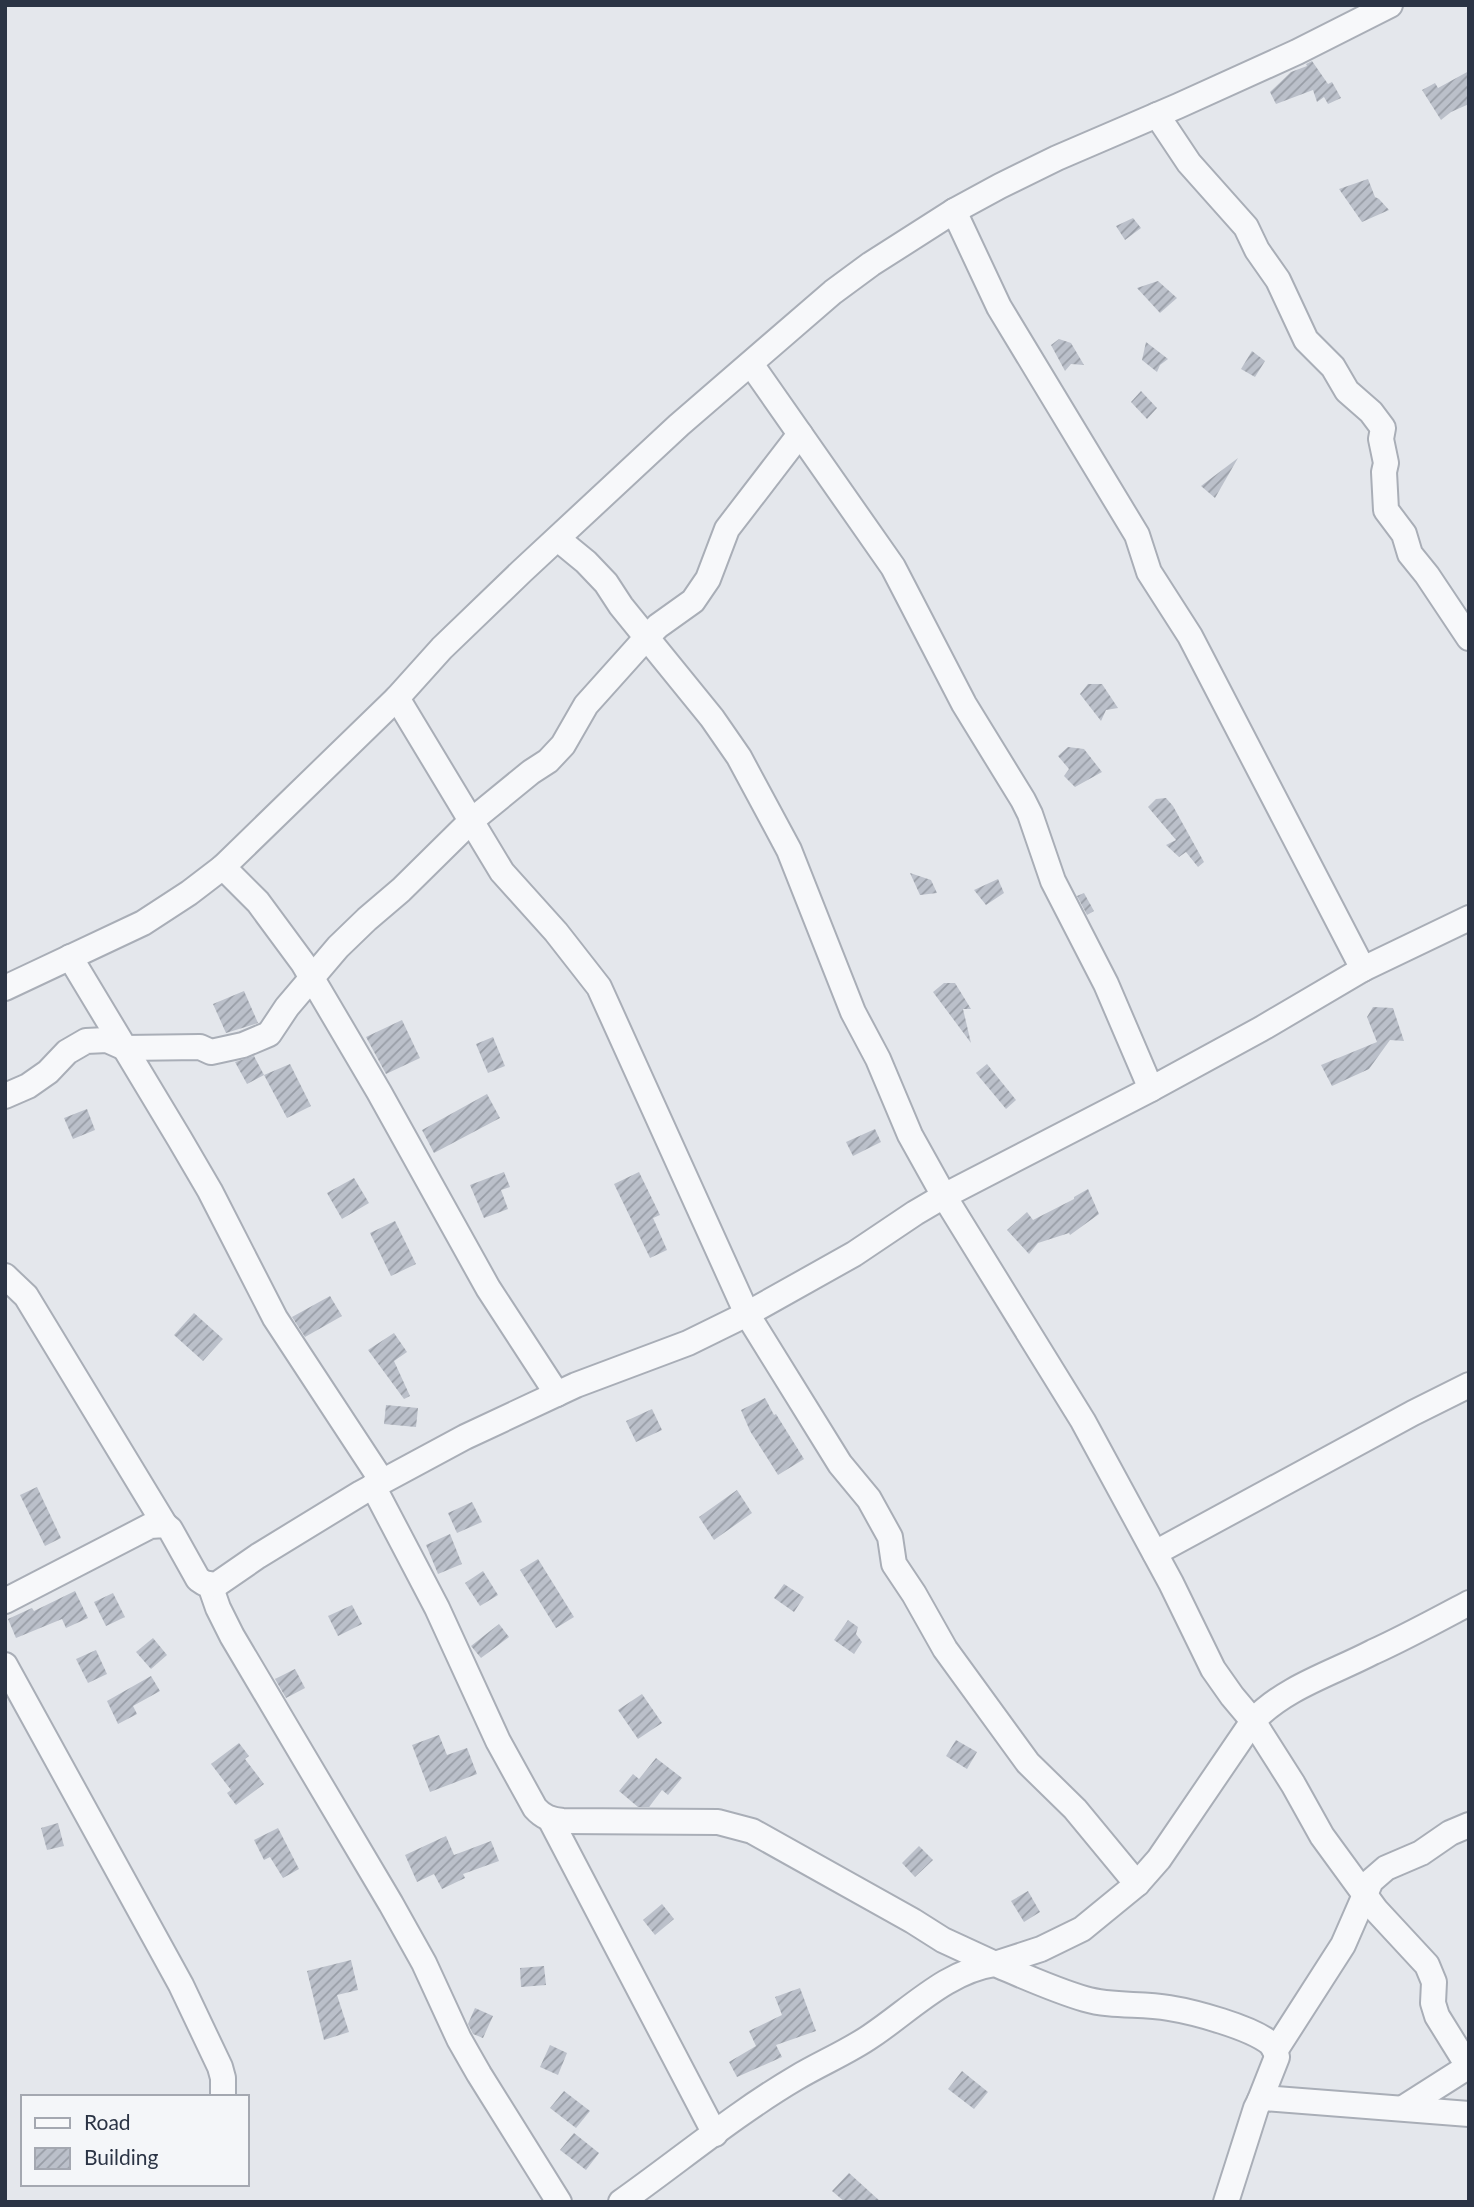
<svg xmlns="http://www.w3.org/2000/svg" width="1474" height="2207" font-family="Lato,sans-serif">
	<defs>
		<pattern id="building-hatch" width="6" height="6" patternUnits="userSpaceOnUse" patternTransform="scale(1.75)"><rect width="6" height="6" fill="#bbc0ca"/><path d="M-1 1l2-2M0 6l6-6M5 7l2-2" fill="none" stroke="#989da6"/></pattern>
	</defs>
	<rect width="100%" height="100%" fill="#e4e7ec"/>
	<!-- building -->
	<g fill="url(#building-hatch)">
		<path d="M1312,61L1328,84L1332,82L1341,98L1328,104L1324,97L1317,102L1313,90L1276,104L1270,92L1291,72L1307,66L1306,64Z"/>
		<path d="M1469,71V104L1451,112L1441,120L1422,90L1435,83L1438,88Z"/>
		<path d="M1368,179L1375,197L1379,199L1389,210L1362,222L1339,189Z"/>
		<path d="M1133,218L1141,228L1125,240L1116,226Z"/>
		<path d="M1158,281L1177,298L1160,313L1137,288Z"/>
		<path d="M1059,339L1071,343L1084,365L1071,364L1065,371L1051,345Z"/>
		<path d="M1146,342L1168,359L1160,365L1157,372L1142,360Z"/>
		<path d="M1252,351L1265,361L1255,377L1241,369Z"/>
		<path d="M1141,391L1157,408L1147,419L1131,402Z"/>
		<path d="M1238,458L1215,498L1201,486Z"/>
		<path d="M1088,684H1102L1118,708L1106,710L1101,721L1080,694Z"/>
		<path d="M1068,747L1084,749L1102,772L1075,787L1064,776L1069,769L1058,756Z"/>
		<path d="M1166,798L1173,806L1204,862L1198,867L1186,852L1179,857L1166,845L1176,840L1148,807L1156,799Z"/>
		<path d="M910,873L931,880L937,893L920,895Z"/>
		<path d="M998,879L1004,893L986,905L974,890Z"/>
		<path d="M1084,893L1094,911L1087,915L1077,896Z"/>
		<path d="M944,983H955L971,1009H963L971,1043L933,992Z"/>
		<path d="M244,991L258,1023L226,1033L213,1004Z"/>
		<path d="M1373,1007L1393,1008L1404,1041L1390,1040L1369,1069L1332,1086L1321,1065L1377,1042L1367,1017Z"/>
		<path d="M402,1020L420,1058L386,1074L366,1037Z"/>
		<path d="M493,1037L505,1066L488,1073L476,1044Z"/>
		<path d="M254,1056L264,1075L247,1084L235,1062Z"/>
		<path d="M290,1064L311,1106L287,1118L264,1075Z"/>
		<path d="M987,1064L1016,1100L1006,1109L976,1073Z"/>
		<path d="M487,1094L500,1118L434,1153L422,1130Z"/>
		<path d="M87,1109L95,1130L73,1139L64,1118Z"/>
		<path d="M875,1129L881,1142L853,1156L846,1142Z"/>
		<path d="M504,1172L510,1187L501,1190L508,1209L484,1218L470,1185Z"/>
		<path d="M639,1172L660,1215L653,1218L667,1250L650,1258L614,1184Z"/>
		<path d="M354,1178L369,1203L342,1219L327,1193Z"/>
		<path d="M1088,1189L1099,1214L1070,1235L1069,1233L1038,1243L1029,1254L1007,1230L1027,1212L1033,1220L1074,1199V1197Z"/>
		<path d="M395,1221L416,1264L391,1276L370,1233Z"/>
		<path d="M330,1296L342,1316L305,1337L292,1317Z"/>
		<path d="M194,1313L223,1339L203,1361L174,1335Z"/>
		<path d="M394,1333L407,1352L394,1361L410,1396L404,1399L368,1350Z"/>
		<path d="M765,1398L774,1415L776,1414L804,1459L778,1475L750,1431L741,1410Z"/>
		<path d="M386,1405L418,1408L416,1427L384,1424Z"/>
		<path d="M652,1409L662,1430L636,1442L626,1421Z"/>
		<path d="M37,1487L61,1538L45,1546L20,1495Z"/>
		<path d="M737,1490L752,1513L714,1540L699,1517Z"/>
		<path d="M472,1502L482,1522L457,1533L448,1513Z"/>
		<path d="M450,1534L462,1564L438,1574L426,1545Z"/>
		<path d="M538,1559L574,1617L556,1628L520,1570Z"/>
		<path d="M483,1571L498,1595L480,1606L465,1583Z"/>
		<path d="M784,1584L804,1597L794,1612L774,1598Z"/>
		<path d="M75,1591L88,1618L66,1628L62,1619L16,1638L8,1619L32,1608L34,1611Z"/>
		<path d="M113,1593L125,1617L106,1626L94,1602Z"/>
		<path d="M352,1605L362,1624L338,1636L328,1616Z"/>
		<path d="M848,1620L858,1627L856,1634L862,1642L854,1654L834,1640Z"/>
		<path d="M499,1624L509,1637L481,1658L471,1646Z"/>
		<path d="M153,1638L167,1655L151,1669L136,1652Z"/>
		<path d="M96,1650L107,1674L88,1683L76,1659Z"/>
		<path d="M295,1669L305,1688L286,1698L275,1679Z"/>
		<path d="M151,1676L160,1691L133,1706L137,1714L118,1724L107,1701Z"/>
		<path d="M642,1694L662,1723L638,1739L618,1710Z"/>
		<path d="M439,1735L447,1755L467,1748L477,1774L430,1792L412,1745Z"/>
		<path d="M956,1740L977,1752L967,1769L946,1756Z"/>
		<path d="M239,1743L249,1756L245,1759L264,1784L236,1805L227,1793L231,1790L211,1764Z"/>
		<path d="M656,1758L682,1778L668,1795L662,1790L649,1807H638L619,1791L633,1774L639,1779Z"/>
		<path d="M58,1823L64,1846L47,1850L41,1828Z"/>
		<path d="M278,1828L299,1869L283,1878L270,1857L264,1860L254,1840Z"/>
		<path d="M446,1836L454,1855L491,1841L499,1861L463,1874L465,1878L442,1889L434,1874L417,1882L405,1855Z"/>
		<path d="M919,1846L933,1860L915,1877L902,1863Z"/>
		<path d="M1028,1891L1040,1912L1024,1922L1011,1901Z"/>
		<path d="M662,1904L674,1919L655,1935L643,1920Z"/>
		<path d="M351,1960L358,1990L337,1995L349,2032L324,2040L307,1971Z"/>
		<path d="M544,1966L546,1985L521,1987L520,1968Z"/>
		<path d="M800,1988L816,2031L776,2045L782,2057L737,2077L729,2062L756,2046L749,2031L782,2015L775,1997Z"/>
		<path d="M475,2008L493,2016L483,2038L473,2034L468,2024Z"/>
		<path d="M550,2045L567,2053L558,2075L540,2067Z"/>
		<path d="M962,2071L988,2092L974,2109L948,2089Z"/>
		<path d="M564,2091L590,2111L576,2128L550,2108Z"/>
		<path d="M574,2133L599,2153L586,2170L560,2150Z"/>
		<path d="M849,2173L881,2202H845L832,2191Z"/>
	</g>
	<g fill="none" stroke-linecap="round" stroke-linejoin="round">
		<defs>
			<g id="minor">
				<path d="M1157,115L1189,163L1246,227L1257,250L1278,280L1306,340L1333,367L1347,391L1371,412L1383,428L1381,439L1386,463L1384,472L1386,510L1404,534L1410,554L1427,575L1469,638"/>
				<path d="M954,211L999,307L1137,535L1149,572L1190,636L1363,969"/>
				<path d="M751,364L893,567L964,704L1023,800L1030,814L1053,881L1106,984L1151,1089"/>
				<path d="M558,539L586,562L606,583L621,606L712,718L739,757L789,850L853,1012L878,1059L910,1135L944,1196L1083,1421L1171,1583L1213,1669L1232,1696L1253,1721L1293,1784L1322,1836L1376,1910L1427,1965L1434,1982L1433,2003L1437,2016L1468,2066"/>
				<path d="M397,698L502,872L556,932L599,987L747,1314L840,1464L869,1499L890,1537L894,1564L914,1594L945,1649L1028,1763L1075,1809L1137,1884"/>
				<path d="M223,867L258,902L303,963L379,1092L488,1288L557,1394"/>
				<path d="M70,957L179,1138L210,1191L275,1318L382,1481"/>
				<path d="M5,988L143,923L189,893L223,867L397,698L442,648L522,571L679,425L833,292L871,264L954,211L1000,186L1057,158L1178,106L1297,52L1390,5"/>
				<path d="M5,1096L28,1086L48,1072L67,1052L86,1041L107,1040L125,1048L200,1047L211,1052L243,1045L269,1034L287,1007L338,947L367,919L401,890L471,821L531,772L548,761L563,745L586,705L647,637L658,626L693,601L708,579L727,529L800,434"/>
				<path d="M5,1276L26,1296L165,1525"/>
				<path d="M373,1486L437,1608L498,1741L535,1808C543,1817 551,1820 563,1821L718,1822L752,1831L913,1921L943,1940L995,1964L1041,1949L1082,1929L1137,1884L1159,1859L1253,1721C1285,1687 1333,1673 1373,1652C1406,1637 1437,1620 1469,1603"/>
				<path d="M1155,1553L1413,1413L1469,1385"/>
				<path d="M210,1585L218,1608L232,1636L391,1904L424,1963L459,2039L479,2074L559,2202"/>
				<path d="M5,1601L150,1526L165,1525L170,1529L198,1579L204,1583L216,1585L258,1556L361,1493L465,1437L576,1385L688,1343L747,1314L854,1254L915,1213L944,1196L1151,1089L1261,1029L1363,969L1469,918"/>
				<path d="M5,1665L181,1985L220,2067L223,2078V2097"/>
				<path d="M550,1819L715,2134"/>
				<path d="M1275,2051L1343,1945L1371,1881L1386,1868L1421,1853L1450,1833L1469,1825"/>
				<path d="M1403,2108L1469,2066"/>
				<path d="M621,2202C679,2161 735,2114 796,2078C821,2063 848,2052 871,2036C910,2010 947,1971 995,1964C1024,1976 1054,1990 1085,1999C1112,2007 1141,2003 1169,2008C1194,2012 1250,2027 1270,2043C1274,2047 1276,2052 1277,2057L1260,2100"/>
				<path d="M1226,2202L1256,2108L1260,2100L1264,2098L1469,2114"/>
			</g>
		</defs>
		<!-- minor casing -->
		<use href="#minor" stroke="#a9aeb7" stroke-width="28"/>
		<!-- minor -->
		<use href="#minor" stroke="#f7f8fa" stroke-width="24"/>
	</g>
	<!-- border -->
	<rect width="1474" height="2207" fill="none" stroke="#2b3445" stroke-width="14"/>
	<!-- legend -->
	<rect x="21" y="2095" width="228" height="91" fill="#f4f6f9" stroke="#a4a8b1" stroke-width="2"/>
	<rect x="35" y="2118" width="35" height="10" fill="#f7f8fa" stroke="#a4a8b1" stroke-width="2"/>
	<text x="84" y="2130" font-size="21" fill="#2b3445">Road</text>
	<rect x="35" y="2148" width="35" height="21" fill="url(#building-hatch)" stroke="#a4a8b1" stroke-width="2"/>
	<text x="84" y="2165" font-size="21" fill="#2b3445">Building</text>
</svg>
